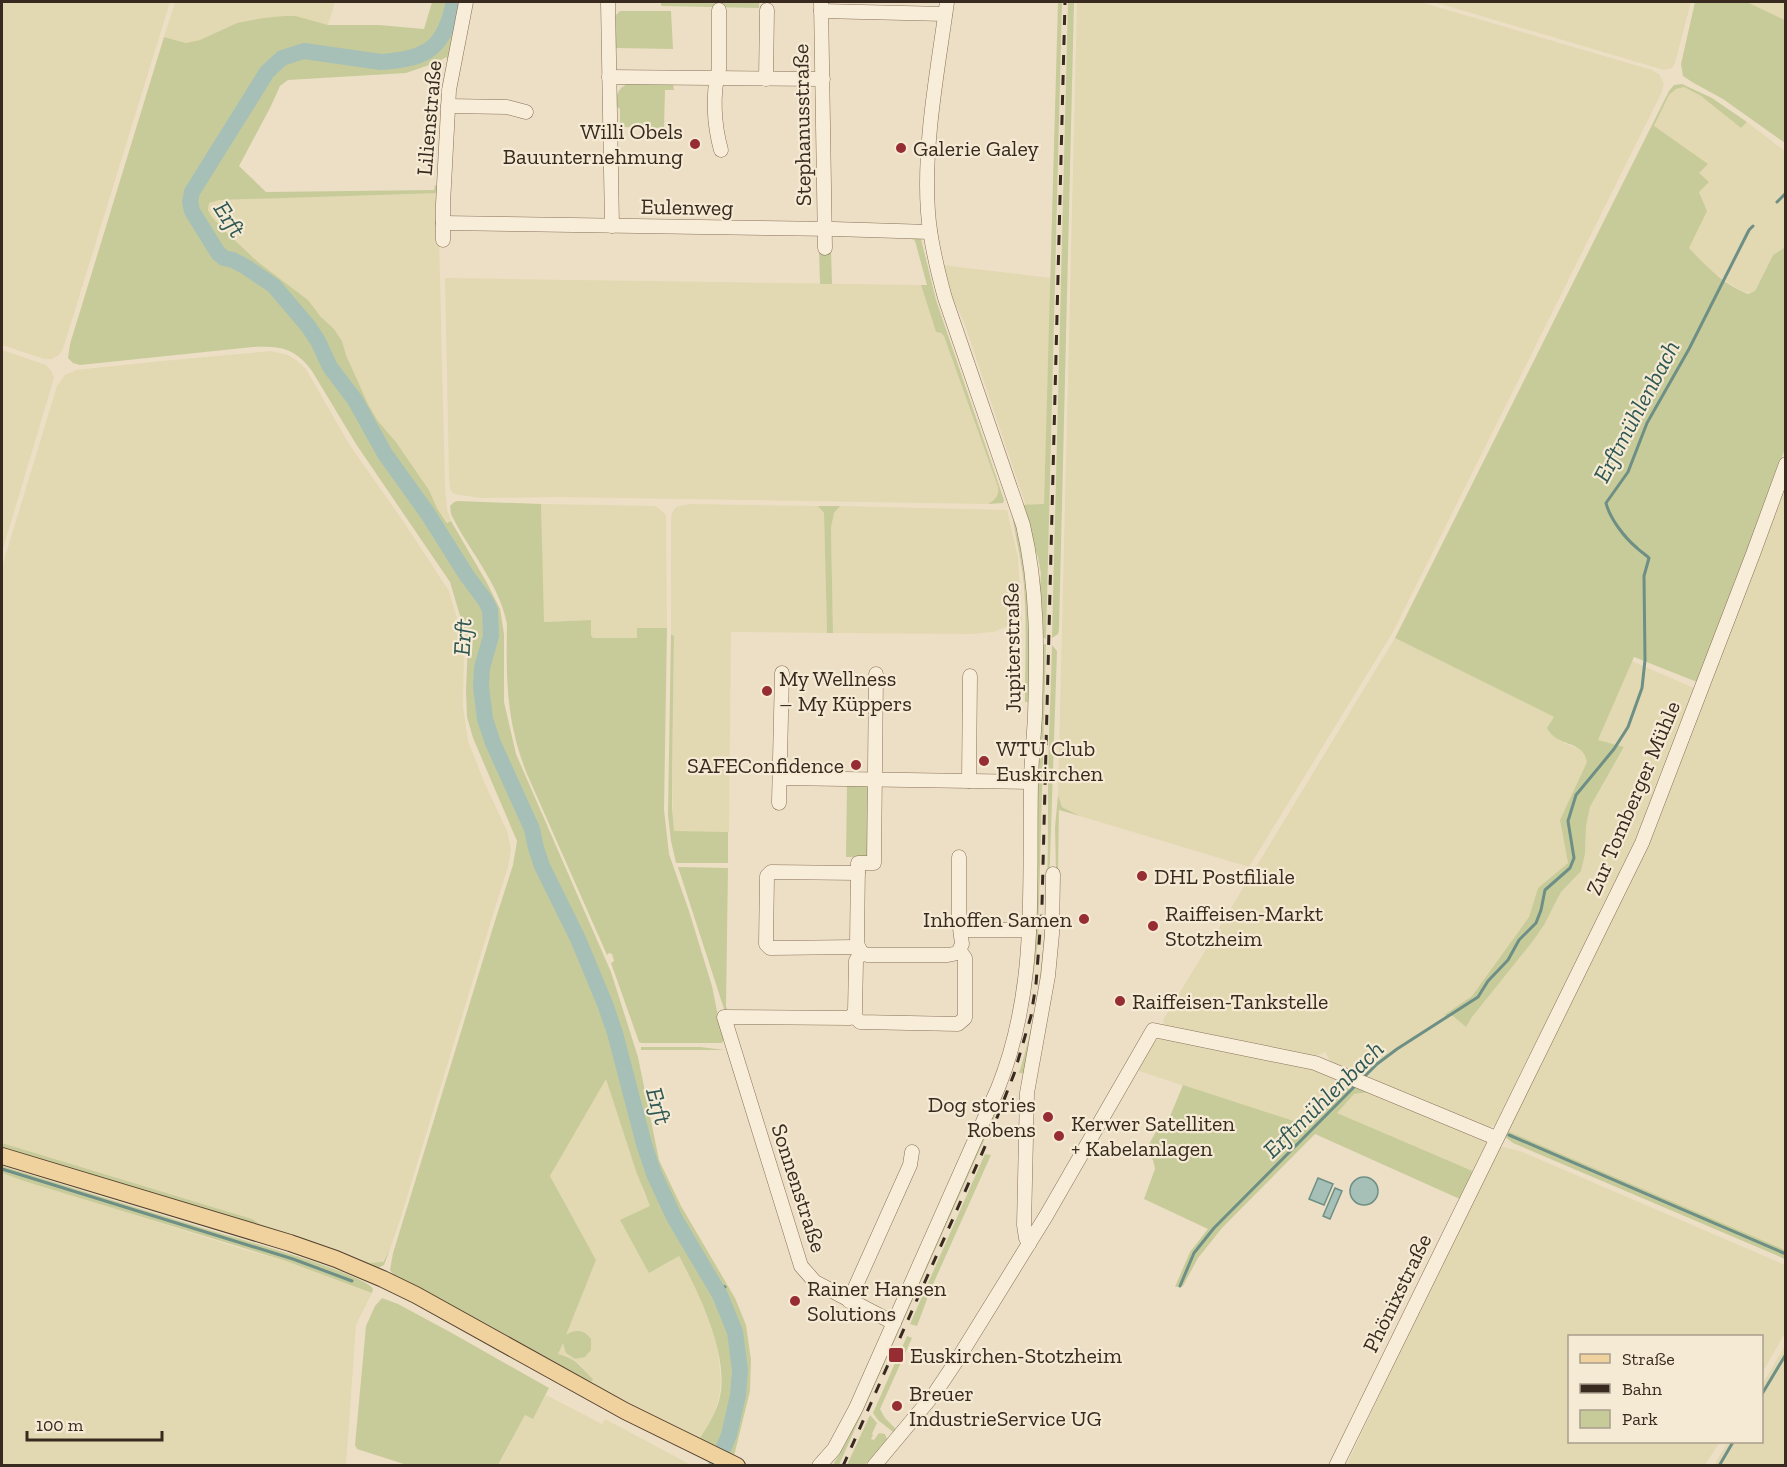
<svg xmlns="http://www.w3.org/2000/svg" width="1787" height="1467" font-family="'Zilla Slab',serif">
	<rect width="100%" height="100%" fill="#eddfc5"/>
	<!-- farmland -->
	<g fill="#e2d9b2">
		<path d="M2,2H170L63,349L59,355L52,359H44L2,345Z"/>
		<path d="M175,2H335L328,25L296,16L263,18L237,23L200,40L186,43L164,37Z"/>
		<path d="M1077,2H1420L1652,70L1659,74L1664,84L1661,94L1393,632L1249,867L1080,816L1062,807L1058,795Z"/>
		<path d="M1434,2H1691L1675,63L1672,68L1664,70Z"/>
		<path d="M1747,2H1785V20Z"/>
		<path d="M1684,87L1701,96L1741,128L1747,122L1785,151V248H1784L1773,255L1755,291L1750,293L1741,291L1710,270L1688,248L1707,211L1699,192V173L1654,126L1669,95L1676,89Z"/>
		<path d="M438,192L445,486L447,509L451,521L448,523L437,508L429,490L396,442L378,421L368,404L346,355L342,341L334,329L321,317L308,300L258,262L226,232L212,217L208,210L209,203L220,200Z"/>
		<path d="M941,265L1051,278L1044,504L1026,506L964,322L945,282Z"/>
		<path d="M445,278L921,285L936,332L941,333L944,336L951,354L998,487V496L988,504L558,497L481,498L454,494L450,489L449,476Z"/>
		<path d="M2,350L46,365L52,372L54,378L2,552Z"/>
		<path d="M271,351L288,355L296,360L306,369L349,444L403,521L449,591L464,643L463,707L468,741L485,784L507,831L511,849L508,867L495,908L400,1220L390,1249L381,1263H370L358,1259L307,1239L260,1224L252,1219L2,1143V567L57,386L65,375L76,370L162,361Z"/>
		<path d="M1785,477V1250L1510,1132L1505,1128L1643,853Z"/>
		<path d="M541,504L656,506L666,515L667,628H637V638H593L591,635V620L543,622Z"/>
		<path d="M689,504L818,506L824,513L827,633L731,632L729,832H674L673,821L672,778L674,636L671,634V520L672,513L676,507Z"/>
		<path d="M840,506L1007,510L1018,557L1022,622H1012L1006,627L993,632L972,634L833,633L831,528L834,513Z"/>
		<path d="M1395,638L1554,717L1564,743L1582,750L1586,755L1587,763L1560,820L1568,863L1538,888L1529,917L1472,996L1445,1014L1453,1016L1466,1026L1472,1017L1533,941L1544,925L1561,892L1581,870L1585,854L1586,826L1590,807L1624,748L1598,740L1632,661L1694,688L1633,850L1499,1124L1483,1129L1334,1067L1325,1052L1316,1056H1306L1165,1027L1163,1020Z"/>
		<path d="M1160,1038L1303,1062L1352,1082L1309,1127L1133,1069L1150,1045Z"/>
		<path d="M606,1078L644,1194L690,1276L711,1322L718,1352L721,1380L719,1399L712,1419L700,1438L577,1380L592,1381L580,1364L567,1356L557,1354L596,1260L550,1176Z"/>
		<path d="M1370,1092L1486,1138L1489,1145L1475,1172L1336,1113L1354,1094Z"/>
		<path d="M1503,1147L1520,1151L1785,1265V1333L1762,1373V1336H1570V1442H1720L1705,1465L1346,1466L1409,1333L1414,1313L1498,1148Z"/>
		<path d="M2,1173L239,1248L286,1261L372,1293L356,1325L346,1465H2Z"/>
		<path d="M1785,1345V1465H1714L1728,1442H1762V1385Z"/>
		<path d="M546,1395L602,1424L605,1419L693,1466H498L525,1415L533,1418Z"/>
	</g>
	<!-- green -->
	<g fill="#c7cb99">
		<path d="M432,2H451C444,34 437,48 403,57L415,60C445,48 450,31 458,2H462L448,59L446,57L438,62L406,73L288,80L280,86L270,108L239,166L266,192L434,190L435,185L438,187V193L220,200L209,203L208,210L212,217L226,232L258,262L308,300L321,317L334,329L342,341L346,355L368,404L378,421L396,442L429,490L437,508L447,523L451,521L487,583L500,609L504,634V702L516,754L611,972L638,1057L659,1160L681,1206L735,1298L746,1325L751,1360L750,1391L734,1456L726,1452L737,1418L734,1402L727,1431L719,1449L643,1412L700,1438C708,1426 715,1414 719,1401C731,1358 699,1293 679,1256L649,1273L620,1220L650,1206L637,1174L606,1079L550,1176L596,1260L566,1335C575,1329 584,1329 591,1339V1350L585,1357L575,1359L566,1353L563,1343L558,1354C578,1359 579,1366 593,1379L592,1381L577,1380L395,1277L390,1270L393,1253L410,1198L494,924L513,865L517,841L473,738L467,717L466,690L468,643L450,582L356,444L312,371C295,348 281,346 253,347L80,365L73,363L68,358L70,344L164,37L186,43L200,40L237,23L263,18L285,16H296L328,25H379L424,29Z"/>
		<path d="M661,2H759V8L661,6Z"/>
		<path d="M1058,2H1062L1046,639L1041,636L1039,598L1041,574L1038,557L1031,540L1021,505L1044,504Z"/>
		<path d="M1068,2H1074L1059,630L1058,634L1052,638Z"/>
		<path d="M1695,2H1747L1785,20V143L1723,99L1692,82L1683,76L1681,64Z"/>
		<path d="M620,11H671L673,49L616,48L615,16Z"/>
		<path d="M629,83H673L674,90H665L664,128L620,127V109L616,106C616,94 618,88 629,83Z"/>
		<path d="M1682,84L1712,98L1747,122L1741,128L1701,96L1684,87L1676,89L1669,95L1654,126L1708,164L1699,173L1709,182L1699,192L1707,211L1689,248C1706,266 1723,284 1748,294L1755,291L1773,255L1784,248H1785V449L1697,682L1634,657L1598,740L1624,747L1590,807L1586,826L1585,854L1581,871L1561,892L1544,925L1533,941L1472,1017L1466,1027L1453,1016L1444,1015L1472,996L1529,917L1538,888L1568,863L1560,820L1587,762C1583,739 1557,748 1547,728L1554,717L1395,638L1669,91L1674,85Z"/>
		<path d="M909,237H920L921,239L936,300L1004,500L1003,503L988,504C996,499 999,496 998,487L944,336L941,333L936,332L921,285H927L915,241Z"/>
		<path d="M819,249H831L832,284H820Z"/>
		<path d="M458,501L541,504L544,622L591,620V635L593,638H637V628H667L664,810L669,854L689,911L712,986L720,1026L725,1037L722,1043H641L639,1042L611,963L614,961L612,954L609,953L607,955L527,774C506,722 506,679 507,624C499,583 469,551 451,514L450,506L454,502Z"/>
		<path d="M818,506H840L834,513L831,528L833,633H827L824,513Z"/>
		<path d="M1012,513L1015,514L1028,576L1031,702H1025C1025,663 1027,624 1024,586C1022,561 1015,537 1012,513Z"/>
		<path d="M671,634L674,636L672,778V807L674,831L728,832V863H676L671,841L668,815Z"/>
		<path d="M1046,644L1038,941C1030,1006 1019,1057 994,1118L839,1465H835L834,1463L846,1443L1013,1065L1038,760L1041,759L1042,645Z"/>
		<path d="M1052,645L1057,651L1047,949L1026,1074L1019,1073C1048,982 1048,886 1048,792C1048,743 1051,694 1052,645Z"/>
		<path d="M847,783L866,785L869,789L870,827H867V833H870V853L866,857H846Z"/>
		<path d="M1058,795L1062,807L1080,816L1059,810L1058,872L1056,871L1055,827Z"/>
		<path d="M678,867L728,868L726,1006L728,1012H725Z"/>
		<path d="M641,1047H700L725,1050H641Z"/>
		<path d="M1352,1082L1370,1092L1354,1094L1337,1113L1475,1172L1462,1200L1315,1134L1222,1228L1198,1258L1183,1286L1175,1287L1190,1252L1208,1229L1144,1199L1155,1169L1153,1160L1150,1157L1148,1146L1158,1128L1166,1126L1183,1085L1309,1126Z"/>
		<path d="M1505,1128L1510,1132L1785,1250V1259L1513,1143L1505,1137Z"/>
		<path d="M2,1143L252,1219L260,1224L307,1239L358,1259L370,1263L383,1262L390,1249L384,1265L377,1269L2,1151Z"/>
		<path d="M985,1154L991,1155L930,1291L917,1326L910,1324Z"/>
		<path d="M2,1166C73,1188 144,1210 216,1232C240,1239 365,1274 373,1289L372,1293L286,1261L24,1181L2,1173Z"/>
		<path d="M382,1298L398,1304L450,1332L549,1388L533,1419L525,1415L498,1465H407L357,1449L355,1445L366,1326L375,1306Z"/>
		<path d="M907,1336L912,1338L880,1409L885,1418L896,1429L893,1432L878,1420L873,1413Z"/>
		<path d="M870,1415L877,1423L872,1434L873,1435L871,1439L874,1440L879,1433L885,1434L887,1439L865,1465H847Z"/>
	</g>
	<!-- water -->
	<g fill="#a6c0b8" stroke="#6d8f85" stroke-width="1.5">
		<circle cx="1364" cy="1191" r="14"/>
		<path d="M1318,1178L1333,1184L1324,1205L1309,1199Z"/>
		<path d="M1335,1188L1342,1191L1330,1219L1323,1216Z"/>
	</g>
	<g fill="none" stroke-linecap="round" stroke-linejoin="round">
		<!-- stream -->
		<g stroke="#6d8f85" stroke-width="3">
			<path d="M1777,202L1786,193"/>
			<path d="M1364,1077L1377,1064L1397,1049L1478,997L1488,981L1508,960L1519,940L1536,923L1541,910L1545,890L1570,868L1574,858L1568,821L1576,795L1614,749L1628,727L1642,688L1645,660L1644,576L1649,558C1645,554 1641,552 1637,548C1625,538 1610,519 1606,503L1628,472L1647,423L1689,349L1749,230L1753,226"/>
			<path d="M1509,1135L1786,1254"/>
			<path d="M2,1169L293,1259L352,1281"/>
			<path d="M714,1284L725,1287"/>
			<path d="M1180,1286L1194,1253L1214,1228L1357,1084"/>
			<path d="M1762,1394L1786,1354"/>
			<path d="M1719,1466L1733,1442"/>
		</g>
		<!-- river -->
		<path stroke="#a6c0b8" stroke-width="16" d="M454,2C444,48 428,59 381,62L304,51L282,58L267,72L192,192L190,202L192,211L218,253L224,258L233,260L246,267L274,286L308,326L318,341L330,367L355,400L385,454L428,514L467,576L485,600L490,610L491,636L482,668L481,686L485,719L493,743L532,829L536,848L542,866L578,939L605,1004L615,1033L644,1144L654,1174L675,1219L720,1295L735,1332L740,1370L738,1395L729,1435L716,1466"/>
		<defs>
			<g id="minor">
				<path d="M608,2L612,226"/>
				<path d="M821,2L825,248"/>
				<path d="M719,10V69C712,94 714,125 721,150"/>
				<path d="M821,11L945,14"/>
				<path d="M609,77L823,79"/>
				<path d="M766,79L767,10"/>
				<path d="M448,106L507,107L526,112"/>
				<path d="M443,223L834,229L930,232"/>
				<path d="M443,240V204L449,90L466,2"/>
				<path d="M781,778L1031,782"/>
				<path d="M969,781L970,676"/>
				<path d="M779,803L782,673"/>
				<path d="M962,930H1029"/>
				<path d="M858,947L770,948L766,944L767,876L771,872L858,873"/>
				<path d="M861,952L856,961L855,1012L850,1018L724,1017L801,1266L815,1282L894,1323"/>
				<path d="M861,952L857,944L858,863H874L876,674"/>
				<path d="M861,952L867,955H948L958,953L962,944L959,920V857"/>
				<path d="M853,1015L860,1022L958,1024L965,1018V958L960,951"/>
				<path d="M1029,1244L1026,1238L1024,1225L1027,1093L1048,976L1052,934L1053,874"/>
				<path d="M849,1301L910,1165L912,1152"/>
				<path d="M819,1466L834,1449L856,1408L998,1088C1038,989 1029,888 1031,783C1031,761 1034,738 1035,715C1037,651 1038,588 1023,525L945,298C937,269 930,241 928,212C923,146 938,68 947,2"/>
				<path d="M874,1466L935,1393L959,1357L1046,1216L1153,1030L1315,1063L1496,1138"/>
				<path d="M1336,1466L1642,843L1753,554L1786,464"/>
			</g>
			<path id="major" d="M2,1156L290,1243L336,1259L383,1279L416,1295L625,1411L737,1466"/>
		</defs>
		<!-- minor casing -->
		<use href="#minor" stroke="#88715b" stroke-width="15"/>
		<!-- major casing -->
		<use href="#major" stroke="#55402f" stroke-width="18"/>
		<!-- minor -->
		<use href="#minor" stroke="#f8edd8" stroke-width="14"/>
		<!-- major -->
		<use href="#major" stroke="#efd29e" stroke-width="16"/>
		<!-- rail -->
		<path stroke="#382a1f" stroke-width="3" stroke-dasharray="10 10" stroke-linecap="butt" d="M843,1466L991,1133L1014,1074L1031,1016L1036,984L1042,905L1065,2"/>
	</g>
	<!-- markers -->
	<g fill="#952d32" stroke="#f5ead4" stroke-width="2">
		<circle cx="695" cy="144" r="6"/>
		<circle cx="901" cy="148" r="6"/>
		<circle cx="767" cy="691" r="6"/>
		<circle cx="984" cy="761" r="6"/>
		<circle cx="856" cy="765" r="6"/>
		<circle cx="1142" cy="876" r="6"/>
		<circle cx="1084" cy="919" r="6"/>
		<circle cx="1153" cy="926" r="6"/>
		<circle cx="1120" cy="1001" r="6"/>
		<circle cx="1048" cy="1117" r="6"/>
		<circle cx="1059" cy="1136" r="6"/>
		<circle cx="795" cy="1301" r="6"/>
		<rect x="888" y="1347" width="16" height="16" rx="3"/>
		<circle cx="897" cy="1406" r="6"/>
	</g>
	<g text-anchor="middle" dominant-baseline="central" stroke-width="4.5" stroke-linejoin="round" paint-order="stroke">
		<!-- street labels -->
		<g font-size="22" fill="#382a1f" stroke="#f5ead4">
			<text transform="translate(429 118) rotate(-85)">Lilienstraße</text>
			<text transform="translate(802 125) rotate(-91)">Stephanusstraße</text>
			<text transform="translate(687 207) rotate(1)">Eulenweg</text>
			<text transform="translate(1012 648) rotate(-91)">Jupiterstraße</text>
			<text transform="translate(1633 798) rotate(-67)">Zur Tomberger Mühle</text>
			<text transform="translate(799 1188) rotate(72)">Sonnenstraße</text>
			<text transform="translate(1397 1293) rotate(-64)">Phönixstraße</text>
		</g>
		<!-- poi labels -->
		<g font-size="22" fill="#382a1f" stroke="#f5ead4" text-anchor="start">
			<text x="683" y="131" text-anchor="end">Willi Obels<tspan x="683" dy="25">Bauunternehmung</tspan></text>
			<text x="913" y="148">Galerie Galey</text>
			<text x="779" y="678">My Wellness<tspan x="779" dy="25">– My Küppers</tspan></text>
			<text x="996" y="748">WTU Club<tspan x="996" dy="25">Euskirchen</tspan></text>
			<text x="844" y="765" text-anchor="end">SAFEConfidence</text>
			<text x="1154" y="876">DHL Postfiliale</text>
			<text x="1165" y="913">Raiffeisen-Markt<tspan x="1165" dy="25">Stotzheim</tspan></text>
			<text x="1072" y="919" text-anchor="end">Inhoffen Samen</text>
			<text x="1132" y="1001">Raiffeisen-Tankstelle</text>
			<text x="1036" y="1104" text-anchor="end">Dog stories<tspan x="1036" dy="25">Robens</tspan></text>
			<text x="1071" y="1123">Kerwer Satelliten<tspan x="1071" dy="25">+ Kabelanlagen</tspan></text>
			<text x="807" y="1288">Rainer Hansen<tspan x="807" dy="25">Solutions</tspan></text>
			<text x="910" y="1355">Euskirchen-Stotzheim</text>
			<text x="909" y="1393">Breuer<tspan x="909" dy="25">IndustrieService UG</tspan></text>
		</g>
		<!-- water labels -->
		<g font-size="24" font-style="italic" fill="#2f5753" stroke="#f5ead4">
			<text transform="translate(230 219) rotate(57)">Erft</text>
			<text transform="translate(1636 411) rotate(-62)">Erftmühlenbach</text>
			<text transform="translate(462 637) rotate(-87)">Erft</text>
			<text transform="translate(1323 1099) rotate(-44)">Erftmühlenbach</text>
			<text transform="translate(659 1106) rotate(74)">Erft</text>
		</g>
	</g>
	<!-- border -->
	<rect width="1787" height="1467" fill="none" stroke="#382a1f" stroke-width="6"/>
	<!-- legend -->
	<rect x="1568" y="1335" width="195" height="108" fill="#f5ead4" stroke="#a99d8c" stroke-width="1.5"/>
	<rect x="1580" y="1354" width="30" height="9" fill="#efd29e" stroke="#a99d8c" stroke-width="1.5"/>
	<text x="1622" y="1365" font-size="18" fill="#382a1f">Straße</text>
	<rect x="1580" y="1384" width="30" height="9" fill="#382a1f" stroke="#a99d8c" stroke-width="1.5"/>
	<text x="1622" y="1395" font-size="18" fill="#382a1f">Bahn</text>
	<rect x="1580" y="1410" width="30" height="18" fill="#c7cb99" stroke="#a99d8c" stroke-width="1.5"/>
	<text x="1622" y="1425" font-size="18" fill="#382a1f">Park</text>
	<!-- scale -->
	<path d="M27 1431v9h135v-9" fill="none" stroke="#382a1f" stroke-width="3"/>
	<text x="36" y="1431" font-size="18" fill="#382a1f" stroke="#f5ead4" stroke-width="4.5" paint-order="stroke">100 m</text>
</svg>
